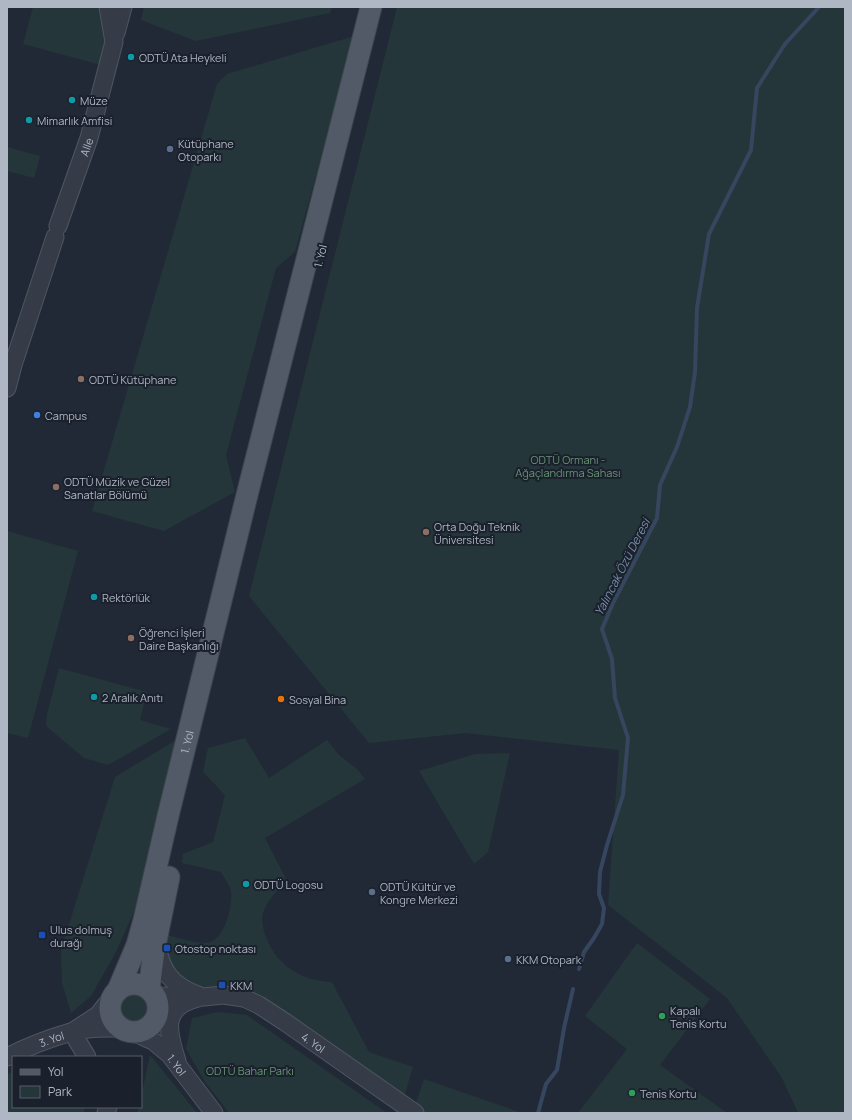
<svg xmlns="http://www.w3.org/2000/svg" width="852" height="1120" font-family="Manrope,sans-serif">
	<rect width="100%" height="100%" fill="#212937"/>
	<!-- green -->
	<g fill="#243639">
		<path d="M33,7H101L107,40L101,65L23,44Z"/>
		<path d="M144,7H332L330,13L196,41L141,20Z"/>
		<path d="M397,7H845V1113H798L782,1078L727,998L608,905L619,750L466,733L369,743L249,596Z"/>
		<path d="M354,36L295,252L276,268L226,455L235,492L164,531L92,511L217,84L227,74Z"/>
		<path d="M7,147L40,156L34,178L7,171Z"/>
		<path d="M7,531L78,551L28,738L7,733Z"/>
		<path d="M59,668L147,692L140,720L171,729L108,765L84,758L46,726L47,714Z"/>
		<path d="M181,737L139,900L116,952L91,996L71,1013L62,983L61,950L115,777Z"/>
		<path d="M245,738L269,778L327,740L339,755L357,769L365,779L265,838L287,881C278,890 267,900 263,913C261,921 263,929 266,937C277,966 302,981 332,982L369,1052L413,1067L404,1097L268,1002L192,986L171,969L164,945L167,935C179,938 194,943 206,943C225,942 233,905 231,891C229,884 224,878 221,872L182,863L183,854L213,842L225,795L203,772L208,748Z"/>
		<path d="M510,753L488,852L474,864L419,771L475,754Z"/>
		<path d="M637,943L710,999L660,1065L727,1113H578L627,1049L585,1016Z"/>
		<circle cx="135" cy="1008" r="15"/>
		<path d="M218,1012L247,1015L387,1113H229L205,1082L186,1049L192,1018Z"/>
		<path d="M150,1055L197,1113H137L139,1107H141V1097Z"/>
		<path d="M13,1072V1107H85L84,1113H7V1074Z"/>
		<path d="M424,1079L522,1113H425L415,1106Z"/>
	</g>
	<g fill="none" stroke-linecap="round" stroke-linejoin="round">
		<!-- stream -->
		<g stroke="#37465f" stroke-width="4">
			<path d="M579,969L584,952L594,938L602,924L604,908L599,894L600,872L607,845L623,795L628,738L615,698L612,659L602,629L613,603L629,572L657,518L660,485L677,447L690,407L695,372L697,308L709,234L751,150L757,88L785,44L819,7"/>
			<path d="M538,1113L546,1084L557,1070L564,1028L573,989"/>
		</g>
		<defs>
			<g id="minor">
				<path d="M116,33L123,7"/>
				<path id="s1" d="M58,226L89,138L114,42L108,7"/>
				<path d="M7,388L13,365L55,237"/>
				<path d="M157,945C161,971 172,986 198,995"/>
				<path id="s2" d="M155,996L204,997L223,995L244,998L259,1005L285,1022L415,1113"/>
				<path d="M75,1030L98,1015L113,996"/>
				<path id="s3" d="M129,1031L142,1036L153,1041L170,1055L214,1113"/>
				<path d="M72,1032L87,1057"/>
				<path id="s4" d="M7,1057C27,1047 50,1038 71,1032C87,1027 105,1028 122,1028"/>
				<path d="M177,1061C168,1033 160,1007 198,998"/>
				<path d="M106,1113L108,1107"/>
			</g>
			<g id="major">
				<circle cx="134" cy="1008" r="24"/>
				<path d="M149,989L154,951L169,877"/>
				<path id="s5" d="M118,990L137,945L144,920L168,816L248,491L371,7"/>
			</g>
		</defs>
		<!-- minor casing -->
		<use href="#minor" stroke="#4f5662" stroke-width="19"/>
		<!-- major casing -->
		<use href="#major" stroke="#3e4551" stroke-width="23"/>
		<!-- minor -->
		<use href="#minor" stroke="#353c47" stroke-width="17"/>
		<!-- major -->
		<use href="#major" stroke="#535a67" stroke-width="21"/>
	</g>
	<!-- markers -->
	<g fill="#0f9aa8" stroke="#1a212c" stroke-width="1.5">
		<circle cx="131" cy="57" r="4"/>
		<circle cx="72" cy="100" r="4"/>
		<circle cx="29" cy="120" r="4"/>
		<circle cx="94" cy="597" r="4"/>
		<circle cx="94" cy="697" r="4"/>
		<circle cx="246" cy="884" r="4"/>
	</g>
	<g fill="#5c6f8a" stroke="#1a212c" stroke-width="1.5">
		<circle cx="170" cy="149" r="4"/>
		<circle cx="372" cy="892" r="4"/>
		<circle cx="508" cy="959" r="4"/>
	</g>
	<g fill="#8d6e63" stroke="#1a212c" stroke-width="1.5">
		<circle cx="81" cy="379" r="4"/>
		<circle cx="56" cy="487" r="4"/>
		<circle cx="426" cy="532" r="4"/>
		<circle cx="131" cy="638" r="4"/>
	</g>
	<circle fill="#3f7fe0" stroke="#1a212c" stroke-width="1.5" cx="37" cy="415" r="4"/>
	<circle fill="#e8710a" stroke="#1a212c" stroke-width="1.5" cx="281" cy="699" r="4"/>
	<g fill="#1a4fb4" stroke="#1a212c" stroke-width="1.5">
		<rect x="38" y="931" width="8" height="8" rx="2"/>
		<rect x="163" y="944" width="8" height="8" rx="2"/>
		<rect x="218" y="981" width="8" height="8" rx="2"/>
	</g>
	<g fill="#2e9e5b" stroke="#1a212c" stroke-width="1.5">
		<circle cx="662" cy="1016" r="4"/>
		<circle cx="632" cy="1093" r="4"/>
	</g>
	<g text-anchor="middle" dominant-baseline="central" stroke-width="4" stroke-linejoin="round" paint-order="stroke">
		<!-- poi labels -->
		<g font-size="11" fill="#afb6c4" stroke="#1a212c" text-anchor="start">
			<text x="139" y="57">ODTÜ Ata Heykeli</text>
			<text x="80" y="100">Müze</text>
			<text x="37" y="120">Mimarlık Amfisi</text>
			<text x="178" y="143">Kütüphane<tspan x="178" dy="13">Otoparkı</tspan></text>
			<text x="89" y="379">ODTÜ Kütüphane</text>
			<text x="45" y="415">Campus</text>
			<text x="64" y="481">ODTÜ Müzik ve Güzel<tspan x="64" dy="13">Sanatlar Bölümü</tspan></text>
			<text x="434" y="526">Orta Doğu Teknik<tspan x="434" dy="13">Üniversitesi</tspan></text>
			<text x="102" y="597">Rektörlük</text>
			<text x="139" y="632">Öğrenci İşleri<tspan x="139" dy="13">Daire Başkanlığı</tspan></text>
			<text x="102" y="697">2 Aralık Anıtı</text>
			<text x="289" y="699">Sosyal Bina</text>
			<text x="254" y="884">ODTÜ Logosu</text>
			<text x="380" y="886">ODTÜ Kültür ve<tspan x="380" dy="13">Kongre Merkezi</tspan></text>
			<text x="50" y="929">Ulus dolmuş<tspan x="50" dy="13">durağı</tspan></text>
			<text x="175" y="948">Otostop noktası</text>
			<text x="516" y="959">KKM Otopark</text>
			<text x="230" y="985">KKM</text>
			<text x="670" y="1010">Kapalı<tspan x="670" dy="13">Tenis Kortu</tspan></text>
			<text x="640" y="1093">Tenis Kortu</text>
		</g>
		<!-- street labels -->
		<g font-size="11" fill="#afb6c4" stroke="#1a212c">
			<text stroke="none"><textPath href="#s1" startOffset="84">Alle</textPath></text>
			<text transform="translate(320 256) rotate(-76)">1. Yol</text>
			<text stroke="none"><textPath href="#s5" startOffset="258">1. Yol</textPath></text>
			<text stroke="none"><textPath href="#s4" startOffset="48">3. Yol</textPath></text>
			<text stroke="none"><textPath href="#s2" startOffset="172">4. Yol</textPath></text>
			<text stroke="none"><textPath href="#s3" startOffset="60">1. Yol</textPath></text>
		</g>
		<!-- park labels -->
		<g font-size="11" fill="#689374" stroke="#1a212c">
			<text x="568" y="459">ODTÜ Ormanı -<tspan x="568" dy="13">Ağaçlandırma Sahası</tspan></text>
			<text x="250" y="1070">ODTÜ Bahar Parkı</text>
		</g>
		<!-- water labels -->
		<g font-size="12" font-style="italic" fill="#788caa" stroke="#1a212c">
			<text transform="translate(622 567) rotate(-63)">Yalıncak Özü Deresi</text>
		</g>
	</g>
	<!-- border -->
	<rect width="852" height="1120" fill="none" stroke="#afb6c4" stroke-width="16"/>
	<!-- legend -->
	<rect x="12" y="1056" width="130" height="52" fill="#1a212c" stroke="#565d69"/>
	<rect x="20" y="1069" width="20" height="6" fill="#535a67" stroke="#565d69"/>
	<text x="48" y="1076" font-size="12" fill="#afb6c4">Yol</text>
	<rect x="20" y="1086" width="20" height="12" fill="#243639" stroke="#565d69"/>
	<text x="48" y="1096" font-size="12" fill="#afb6c4">Park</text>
</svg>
